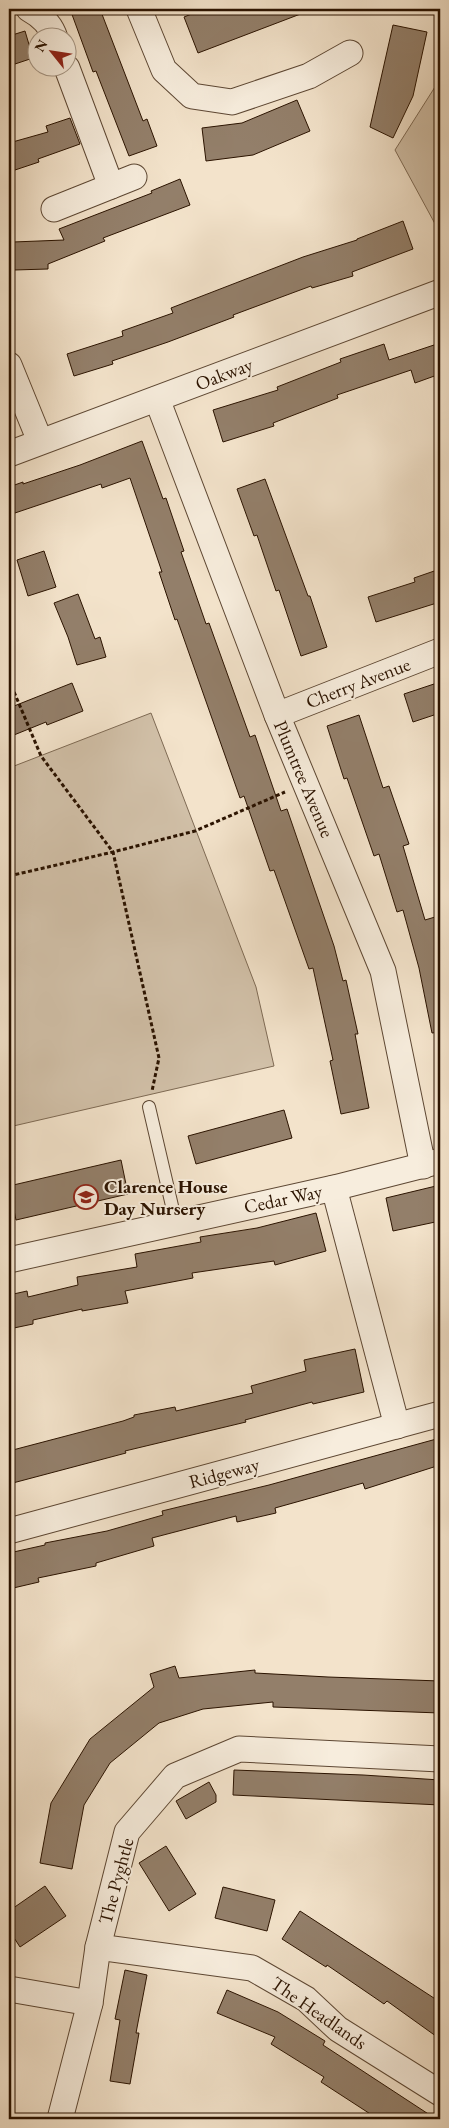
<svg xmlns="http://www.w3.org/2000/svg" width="449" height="2128" font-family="'EB Garamond',serif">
	<rect width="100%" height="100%" fill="#f3e3cb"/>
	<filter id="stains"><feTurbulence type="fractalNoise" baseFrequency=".004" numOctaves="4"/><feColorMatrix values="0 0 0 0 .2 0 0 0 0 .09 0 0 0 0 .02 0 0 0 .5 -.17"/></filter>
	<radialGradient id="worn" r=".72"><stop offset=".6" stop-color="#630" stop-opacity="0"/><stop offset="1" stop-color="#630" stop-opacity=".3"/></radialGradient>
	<!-- park -->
	<g fill="#d1c0a8" stroke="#7e6a54">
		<path d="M440,79V233L395,150Z"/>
		<path d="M151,713L256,987L274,1066L9,1127V768Z"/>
	</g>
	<!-- building -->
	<g fill="#937f6a" stroke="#2b1300">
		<path d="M70,9H100L143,121L147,119L157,146L129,156L96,71L93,72Z"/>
		<path d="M204,9H311V10L198,53L184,17Z"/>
		<path d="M393,25L427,32L413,96L393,138L370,127Z"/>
		<path d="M25,31L33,58L9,66V36Z"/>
		<path d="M297,100L310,131L253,155L206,161L202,128L242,123Z"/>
		<path d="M70,118L80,144L38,159L39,162L9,172V143L48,132L46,126Z"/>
		<path d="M180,179L190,205L103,238L105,241L48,264V269L14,270L13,242L64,240L59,229L152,193L151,191Z"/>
		<path d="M403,221L413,249L352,272L353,276L312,288L311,286L233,315L234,317L168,342L112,361L113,364L74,376L67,354L123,336L122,331L173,313L171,308L303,257L357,240V239Z"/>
		<path d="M440,343V374L415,383L411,370L337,395L338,398L273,423L274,426L223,442L213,410L278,390L277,387L341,362L340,359L384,344L389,360Z"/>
		<path d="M142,441L163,499L166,498L184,551L181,552L206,624L209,623L250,737L255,735L281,811L287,809L334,946L343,981L346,980L358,1034H355L369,1108L341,1114L330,1061L333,1060L313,968L309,969L274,870L270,871L244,796L240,798L177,619L175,620L159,572H162L130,478L102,488L101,484L9,515V487L23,482V484L80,465Z"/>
		<path d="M265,479L308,596H310L327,647L301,656L279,590L276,591L257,535L254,536L237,489Z"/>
		<path d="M44,551L56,587L28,596L17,560Z"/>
		<path d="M440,569V602L376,622L368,597L415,582L414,578Z"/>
		<path d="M78,594L95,639L100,637L106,657L77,665L68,637L54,603Z"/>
		<path d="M440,682V713L413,722L404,694Z"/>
		<path d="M72,683L83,711L47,725L46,722L9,737V708Z"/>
		<path d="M359,715L383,788L389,786L409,844L403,846L425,920L435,917L440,936V1032L432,1033L419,968L403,910L397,912L379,854L374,856L347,778L344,779L327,726Z"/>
		<path d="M284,1110L292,1138L196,1164L188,1136Z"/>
		<path d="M121,1160L128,1194L16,1220L9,1186Z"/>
		<path d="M436,1186L440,1204V1221L393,1231L386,1198Z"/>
		<path d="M316,1213L326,1251L275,1265L274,1261L192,1273L193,1278L125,1291L128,1303L82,1311V1309L33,1320V1324L9,1329V1295L27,1291L28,1297L78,1285L77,1277L137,1267L135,1254L201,1242L200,1237L257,1228Z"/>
		<path d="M355,1349L364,1392L313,1404L312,1402L245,1420L246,1422L125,1451L126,1453L9,1484V1451L123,1421L134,1417V1415L175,1407L176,1411L253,1393L251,1386L306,1371L304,1360Z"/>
		<path d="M440,1438V1465L365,1489L363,1483L318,1496L275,1508L276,1513L237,1522L236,1516L152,1538L154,1546L96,1563V1566L38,1578L39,1582L9,1589V1553L45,1545V1543L107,1531L163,1515L162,1511L269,1485Z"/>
		<path d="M175,1666L179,1678L255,1670V1673L328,1677L440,1681V1713L273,1707V1702L203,1709L159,1723L110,1763L84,1805L72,1869L40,1863L51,1803L90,1739L154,1687L150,1674Z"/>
		<path d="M234,1770L363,1775L440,1780V1805L233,1795Z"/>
		<path d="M209,1782L216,1795V1802L186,1819L176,1801Z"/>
		<path d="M166,1846L196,1894L169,1911L139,1863Z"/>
		<path d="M45,1886L66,1916L20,1947L9,1930V1911Z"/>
		<path d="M223,1887L275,1900L267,1931L215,1918Z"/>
		<path d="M300,1911L440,2002V2039L387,2001L384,2004L327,1965L326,1967L282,1939Z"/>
		<path d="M125,1970L147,1975L136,2033H139L130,2084L110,2081L120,2020L115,2019Z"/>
		<path d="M227,1990L278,2012L325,2041L323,2045L436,2119H378L321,2082L324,2077L271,2044L275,2037L217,2013Z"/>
	</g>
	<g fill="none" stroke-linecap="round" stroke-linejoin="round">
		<defs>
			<path id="lane" d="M149,1107L176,1223"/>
			<g id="street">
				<path d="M29,9C40,15 51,25 55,38"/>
				<path d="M139,9L164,70L192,96L232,102L309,76L350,53"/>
				<path d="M67,68L111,186"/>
				<path d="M54,209L134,177"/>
				<path d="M9,365L40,441"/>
				<path d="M157,399L277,715L383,971L423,1166"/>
				<path d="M9,454L438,293"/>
				<path d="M277,715L440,651"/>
				<path d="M334,1188L397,1426"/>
				<path d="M9,1260L334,1188L440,1161"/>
				<path d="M9,1531L440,1414"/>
				<path d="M98,1947L252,1968L306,1999L338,2029L440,2093"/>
				<path d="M9,1989L90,2003"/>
				<path d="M60,2119L90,2003L98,1947L127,1832L175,1776L239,1749L440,1759"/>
			</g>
		</defs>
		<!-- lane casing -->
		<use href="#lane" stroke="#5d4733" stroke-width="14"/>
		<!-- street casing -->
		<use href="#street" stroke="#5d4733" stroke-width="27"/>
		<!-- path -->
		<g stroke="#2b1300" stroke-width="3" stroke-dasharray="4 2.5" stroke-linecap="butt">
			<path d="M9,680L41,756L113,852L159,1058L152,1091"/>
			<path d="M9,876L113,852L195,831L285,792"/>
		</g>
		<!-- lane -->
		<use href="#lane" stroke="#f7eddd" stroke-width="12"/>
		<!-- street -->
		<use href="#street" stroke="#f7eddd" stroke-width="25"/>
	</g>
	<!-- icons -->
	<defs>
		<symbol id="school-ring" viewBox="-11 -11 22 22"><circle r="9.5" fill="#f7eddd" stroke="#8f2418" stroke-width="1.5"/><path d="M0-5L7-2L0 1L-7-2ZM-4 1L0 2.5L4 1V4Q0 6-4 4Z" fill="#8f2418"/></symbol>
	</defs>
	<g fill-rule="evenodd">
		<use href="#school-ring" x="72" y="1183" width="28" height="28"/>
	</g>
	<g text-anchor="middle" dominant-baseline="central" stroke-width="4" stroke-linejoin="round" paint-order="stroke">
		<!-- street labels -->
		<g font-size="19" fill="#2b1300" stroke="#f7eddd">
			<text transform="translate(224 374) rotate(-21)">Oakway</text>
			<text transform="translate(358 683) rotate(-21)">Cherry Avenue</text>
			<text transform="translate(304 779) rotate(67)">Plumtree Avenue</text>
			<text transform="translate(283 1199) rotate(-12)">Cedar Way</text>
			<text transform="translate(224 1473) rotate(-15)">Ridgeway</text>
			<text transform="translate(116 1881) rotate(-75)">The Pyghtle</text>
			<text transform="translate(319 2013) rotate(35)">The Headlands</text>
		</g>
		<!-- poi labels -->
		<g font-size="19" font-weight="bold" fill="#2b1300" stroke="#f7eddd" text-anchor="start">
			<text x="104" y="1186">Clarence House<tspan x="104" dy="22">Day Nursery</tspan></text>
		</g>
	</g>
	<!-- margin -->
	<rect width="449" height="2128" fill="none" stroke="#f3e3cb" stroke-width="30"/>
	<rect x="10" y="10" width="429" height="2108" fill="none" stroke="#2b1300" stroke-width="2.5"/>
	<rect x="15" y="15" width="419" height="2098" fill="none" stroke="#2b1300"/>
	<!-- north arrow -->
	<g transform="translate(52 52) rotate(300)"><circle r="24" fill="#f7eddd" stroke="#a59685"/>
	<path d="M0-4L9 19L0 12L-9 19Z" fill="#8f2418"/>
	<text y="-8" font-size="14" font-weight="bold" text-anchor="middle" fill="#2b1300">N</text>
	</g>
	<rect width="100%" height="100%" filter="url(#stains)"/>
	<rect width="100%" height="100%" fill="url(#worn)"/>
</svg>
